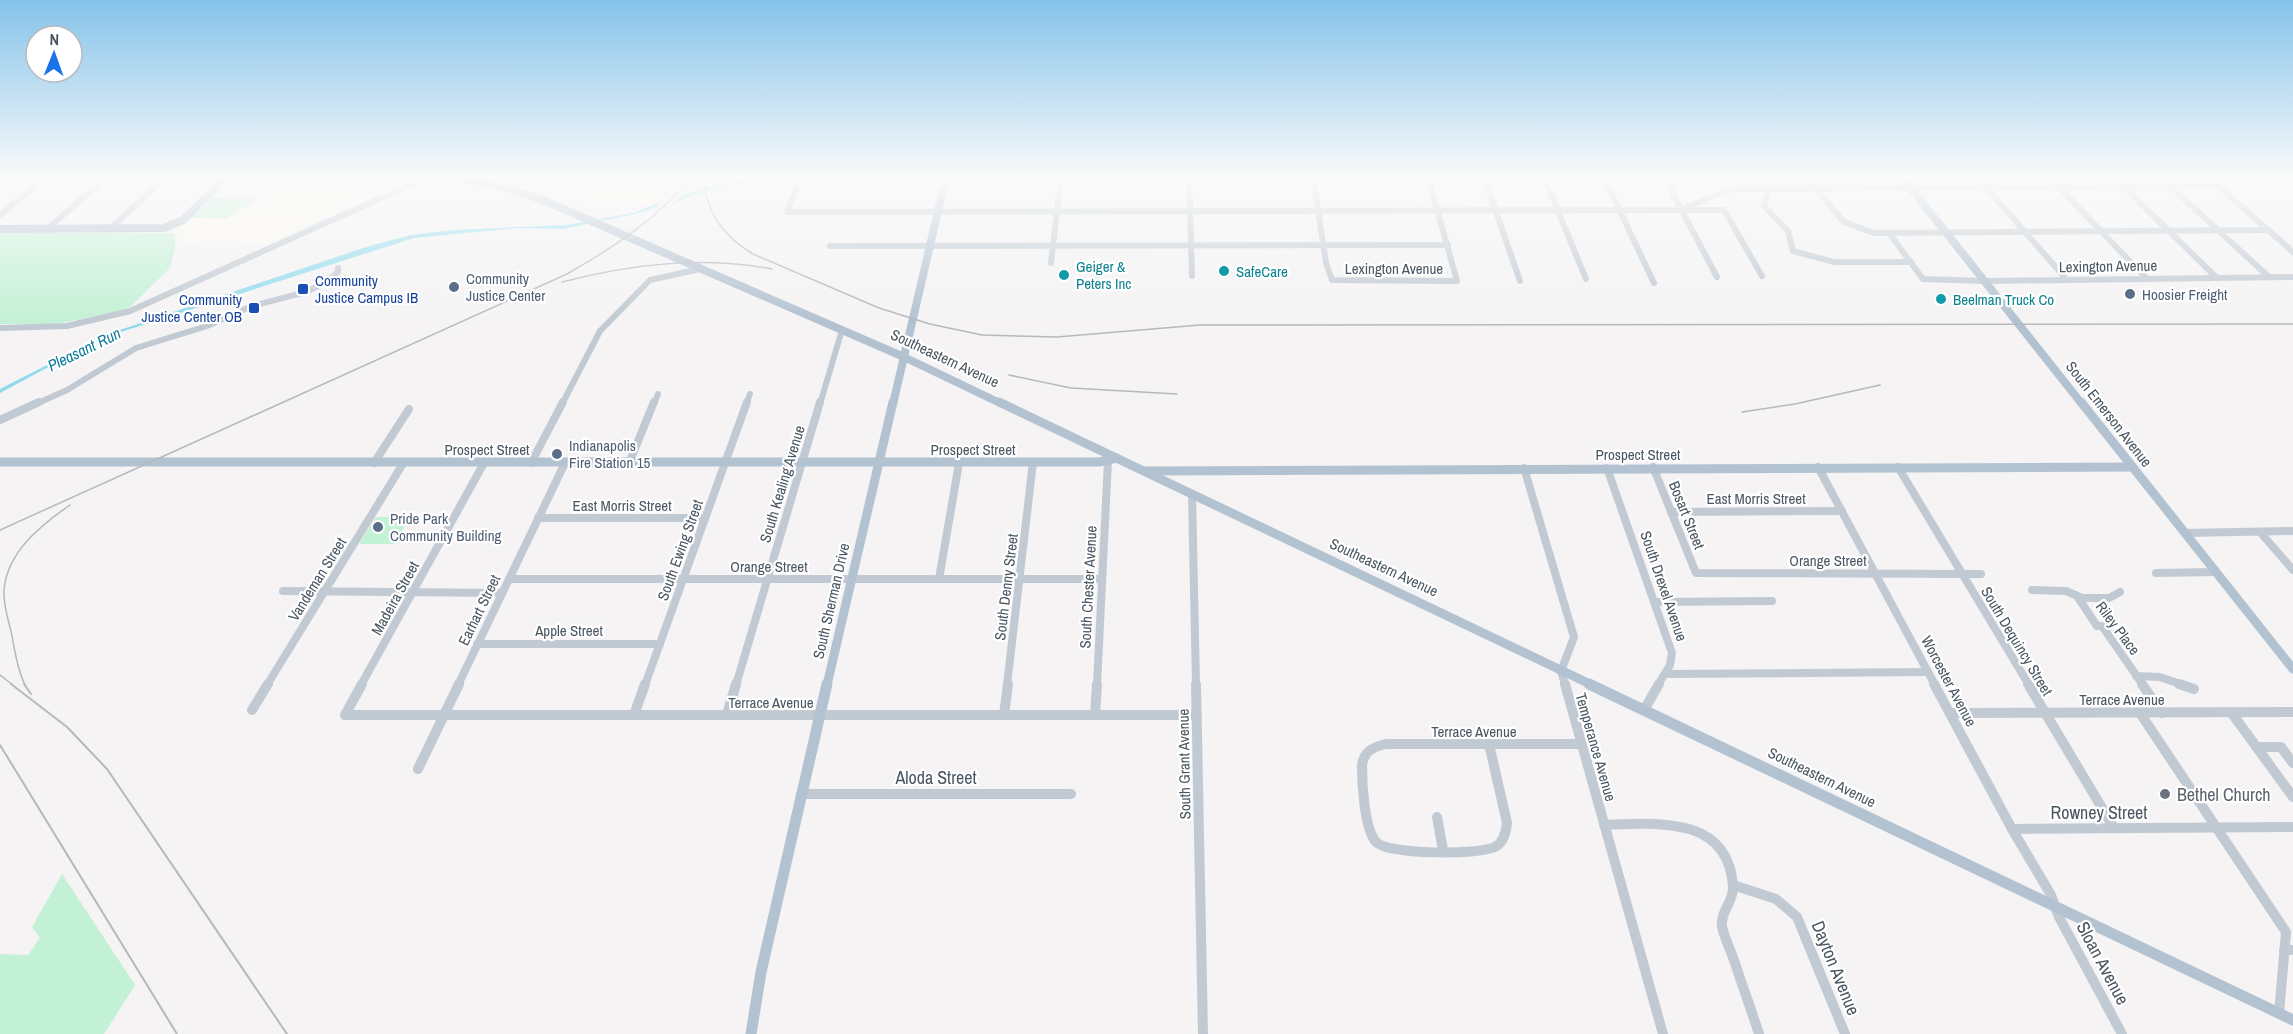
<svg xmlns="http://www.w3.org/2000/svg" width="2293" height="1034" font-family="'Archivo Narrow',sans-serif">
	<rect width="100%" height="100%" fill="#f5f3f3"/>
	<!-- commercial -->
	<g fill="#fdf9ef">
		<path d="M283,177H413L266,244L264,242L208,241L180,243L186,234L176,232L189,218L228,219L259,202Z"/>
		<path d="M477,177H586H561L547,192Z"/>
		<path d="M600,177H679L653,205H582Z"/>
	</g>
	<!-- green -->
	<g fill="#c3f1d5">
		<path d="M212,198H260L226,218H190Z"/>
		<path d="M0,233H174L175,248L170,268L130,307L120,311L56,324H0Z"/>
		<path d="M376,517H410L394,544H359Z"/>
		<path d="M62,874L135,985L104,1034H0V954L28,955L40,938L32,927Z"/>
	</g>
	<!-- water -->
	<g fill="#90daee">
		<path d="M768,177H779L747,184L721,186L671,204C699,182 735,183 768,177Z"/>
		<path d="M663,201L656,207L643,212L563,229L518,228L414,238L121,332L95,342L0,393V389L108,334L366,247L411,235L453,230L567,225L633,213Z"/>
	</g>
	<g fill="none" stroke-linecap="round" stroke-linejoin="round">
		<!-- minor-far2 -->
		<g stroke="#c1cad2" stroke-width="6">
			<path d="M1189,177L1192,276"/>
			<path d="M1313,177L1326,263L1332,280L1457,281L1428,177"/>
			<path d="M1484,177L1520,281"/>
			<path d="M1544,177L1586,279"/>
			<path d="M1604,177L1654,283"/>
			<path d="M1664,177L1717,277"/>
			<path d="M1806,177L1844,222L1874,233L2268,230"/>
			<path d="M1977,177L2067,280"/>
			<path d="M2049,177L2147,279"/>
			<path d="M2114,177L2217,278"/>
			<path d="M2208,177L2293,252"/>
			<path d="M789,180L1429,179"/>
			<path d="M800,180L787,212L1681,210L1720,193L1734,189L2218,186"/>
			<path d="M2171,187L2269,277"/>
			<path d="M1769,189L1764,206L1788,231L1793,251L1834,262H1911"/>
			<path d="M1689,210H1724L1762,276"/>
			<path d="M0,215L46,177"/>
			<path d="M47,229L107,177"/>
			<path d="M110,229L166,177"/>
			<path d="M1889,233L1923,279L1985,281L2293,277"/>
			<path d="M830,246L1448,245"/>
			<path d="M1051,263L1061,177"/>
			<path d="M0,328L67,326L130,311L428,177"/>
			<path d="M36,404L67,390L136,348L207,326L252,306L306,292L326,282L338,272V268"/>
			<path d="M562,404L600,331L650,280L700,269"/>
			<path d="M654,404L658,394"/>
			<path d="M746,404L750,394"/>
			<path d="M820,404L842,330"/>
		</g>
		<!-- minor-far1 -->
		<g stroke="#c1cad2" stroke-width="8">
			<path d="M0,420L39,402"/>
			<path d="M374,463L409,409"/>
			<path d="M531,463L563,402"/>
			<path d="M629,463L654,402"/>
			<path d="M1653,467L1696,573L1981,574"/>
			<path d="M1818,467L1935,685"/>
			<path d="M1898,467L2029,685"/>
			<path d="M1524,468L1574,637L1561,671L1565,685"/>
			<path d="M1607,468L1672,653L1670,665L1658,685"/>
			<path d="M1192,494L1196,685"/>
			<path d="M1671,512L1842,511"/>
			<path d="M538,518H705"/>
			<path d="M2260,532L2293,570"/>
			<path d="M2185,533L2293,531"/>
			<path d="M2156,573L2216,572"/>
			<path d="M509,579H1102"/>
			<path d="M939,579L959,463"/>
			<path d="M2032,590L2066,591L2082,598H2109L2120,592"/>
			<path d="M283,591L502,593"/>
			<path d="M2077,596L2097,626H2102L2143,685"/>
			<path d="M1655,602L1772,601"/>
			<path d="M477,644H660"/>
			<path d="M1665,674L1928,672"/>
			<path d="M2136,676L2160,677L2183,685"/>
			<path d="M267,685L404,462"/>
			<path d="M361,685L484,463"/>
			<path d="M458,685L565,463"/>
			<path d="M645,685L747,402"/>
			<path d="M736,685L820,402"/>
			<path d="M1007,685L1033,462"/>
			<path d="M1097,685L1108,461"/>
		</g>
		<!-- minor -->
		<g stroke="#c1cad2" stroke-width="10">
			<path d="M362,684L345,715H1197"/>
			<path d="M1196,684L1203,1034"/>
			<path d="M1565,684L1663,1034"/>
			<path d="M1934,684L2012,829L2051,895L2059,917L2122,1034"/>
			<path d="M2028,684L2114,828"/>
			<path d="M2142,684L2162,713"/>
			<path d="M2179,684L2194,689"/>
			<path d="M252,710L268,684"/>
			<path d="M1644,710L1659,684"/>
			<path d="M2231,712L2293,797"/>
			<path d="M1951,713L2293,712"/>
			<path d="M2140,713L2286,932L2279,1014"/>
			<path d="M634,715L645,684"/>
			<path d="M727,715L736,684"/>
			<path d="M1004,715L1008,684"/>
			<path d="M1095,715L1097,684"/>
			<path d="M1386,744H1489L1507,823C1506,832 1504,842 1495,847C1478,855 1389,855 1376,842C1364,828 1362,783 1362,765C1364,751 1373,747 1386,744Z"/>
			<path d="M1489,744H1582"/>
			<path d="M2257,747H2281L2293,763"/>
			<path d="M418,769L459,684"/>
			<path d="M801,794H1071"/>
			<path d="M1437,817L1443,850"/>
			<path d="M1604,825C1656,823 1729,815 1733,887C1734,901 1720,912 1722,926C1724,937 1730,949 1734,960C1742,985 1751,1009 1759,1034"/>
			<path d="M2012,829L2293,827"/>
			<path d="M1733,885L1776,899L1797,917L1845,1034"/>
			<path d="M2284,950H2293"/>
		</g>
		<!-- major-far2 -->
		<g stroke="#b3c2d1" stroke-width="8">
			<path d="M447,177L503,187L543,200L904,357L1002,404"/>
			<path d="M1902,177L2082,404"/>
			<path d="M0,229L164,228L183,220L227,177"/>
			<path d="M893,404L946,177"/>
		</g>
		<!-- major-far1 -->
		<g stroke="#b3c2d1" stroke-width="9">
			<path d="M999,402L1592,685"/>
			<path d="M2081,402L2293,669"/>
			<path d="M0,462H1099L1117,458"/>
			<path d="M1146,471L2132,467"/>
			<path d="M827,685L893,402"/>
		</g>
		<!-- major -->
		<g stroke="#b3c2d1" stroke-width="11">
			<path d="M1589,684L2293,1020"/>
			<path d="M751,1034L761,972L827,684"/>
		</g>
		<!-- rail-far1 -->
		<g stroke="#b5b8bd" stroke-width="1.5">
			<path d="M703,177C706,213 723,236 753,254L879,308L930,324L982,335L1057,337L1200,325L2293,324"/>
			<path d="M562,282C632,264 700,256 772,269"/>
			<path d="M1009,375L1071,388L1177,394"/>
			<path d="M1742,412L1795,404L1880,385"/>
			<path d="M0,530L567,274C614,247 657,219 692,177"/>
			<path d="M0,675L13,685"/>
			<path d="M25,685C18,670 15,653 12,636C9,621 3,606 4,590C7,552 41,525 70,505"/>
		</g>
		<!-- rail -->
		<g stroke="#b5b8bd" stroke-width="2">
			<path d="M11,684L67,727L107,769L287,1034"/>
			<path d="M24,684L31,694"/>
			<path d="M0,745L177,1034"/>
		</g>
	</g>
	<!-- sky -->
	<linearGradient id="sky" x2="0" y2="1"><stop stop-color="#85c3ea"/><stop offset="0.55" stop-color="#fafafa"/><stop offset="1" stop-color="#fafafa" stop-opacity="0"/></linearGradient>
	<rect width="2293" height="322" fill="url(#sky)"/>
	<!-- markers -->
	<g fill="#0f9aa8" stroke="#fff" stroke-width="2">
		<circle cx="1224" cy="271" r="6"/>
		<circle cx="1064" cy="275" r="6"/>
		<circle cx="1941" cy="299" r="6"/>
	</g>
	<g fill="#5c6f8a" stroke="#fff" stroke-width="2">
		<circle cx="454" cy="287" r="6"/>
		<circle cx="2130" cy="294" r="6"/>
		<circle cx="557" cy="454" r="6"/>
		<circle cx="378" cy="527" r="6"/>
	</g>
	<g fill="#1a4fb4" stroke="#fff" stroke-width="2">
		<rect x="297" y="283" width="12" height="12" rx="3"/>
		<rect x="248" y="302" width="12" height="12" rx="3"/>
	</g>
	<circle fill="#6b7280" stroke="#fff" stroke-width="2" cx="2165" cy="794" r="6"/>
	<g text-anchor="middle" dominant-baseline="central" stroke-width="4.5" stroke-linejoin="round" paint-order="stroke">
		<!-- culture labels -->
		<g font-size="15" fill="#0d838f" stroke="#fff" text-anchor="start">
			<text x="1076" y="266">Geiger &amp;<tspan x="1076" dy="17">Peters Inc</tspan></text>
			<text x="1236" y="271">SafeCare</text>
			<text x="1953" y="299">Beelman Truck Co</text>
		</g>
		<!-- street labels -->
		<g font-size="15" fill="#4a5661" stroke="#fff">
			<text transform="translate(2108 266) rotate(-1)">Lexington Avenue</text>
			<text x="1394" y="268">Lexington Avenue</text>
			<text transform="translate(945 358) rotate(25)">Southeastern Avenue</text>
			<text transform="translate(2109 414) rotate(52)">South Emerson Avenue</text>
			<text x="487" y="449">Prospect Street</text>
			<text x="973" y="449">Prospect Street</text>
			<text x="1638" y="454">Prospect Street</text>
			<text transform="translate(782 484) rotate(-73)">South Kealing Avenue</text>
			<text x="1756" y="498">East Morris Street</text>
			<text x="622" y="505">East Morris Street</text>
			<text transform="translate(1687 515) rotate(68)">Bosart Street</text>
			<text transform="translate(680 550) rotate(-70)">South Ewing Street</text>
			<text x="1828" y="560">Orange Street</text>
			<text x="769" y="566">Orange Street</text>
			<text transform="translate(1384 567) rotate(25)">Southeastern Avenue</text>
			<text transform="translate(317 579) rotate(-58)">Vandeman Street</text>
			<text transform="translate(1664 586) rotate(71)">South Drexel Avenue</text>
			<text transform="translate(1006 587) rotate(-83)">South Denny Street</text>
			<text transform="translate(1088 587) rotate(-87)">South Chester Avenue</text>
			<text transform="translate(395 598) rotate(-61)">Madeira Street</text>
			<text transform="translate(831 601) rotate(-77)">South Sherman Drive</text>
			<text transform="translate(479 610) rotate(-64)">Earhart Street</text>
			<text transform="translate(2118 628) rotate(53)">Riley Place</text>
			<text x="569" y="630">Apple Street</text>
			<text transform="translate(2017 641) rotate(59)">South Dequincy Street</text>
			<text transform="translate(1949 681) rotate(62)">Worcester Avenue</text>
			<text x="2122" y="699">Terrace Avenue</text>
			<text x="771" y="702">Terrace Avenue</text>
			<text x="1474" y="731">Terrace Avenue</text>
			<text transform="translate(1596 747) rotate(74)">Temperance Avenue</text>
			<text transform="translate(1184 764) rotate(-91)">South Grant Avenue</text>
			<text transform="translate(1822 777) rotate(26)">Southeastern Avenue</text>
		</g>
		<!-- service labels -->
		<g font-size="15" fill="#4e5e75" stroke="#fff" text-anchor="start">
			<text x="466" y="278">Community<tspan x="466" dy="17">Justice Center</tspan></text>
			<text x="2142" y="294">Hoosier Freight</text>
			<text x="569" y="445">Indianapolis<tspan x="569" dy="17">Fire Station 15</tspan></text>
			<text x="390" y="518">Pride Park<tspan x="390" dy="17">Community Building</tspan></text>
		</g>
		<!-- transit labels -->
		<g font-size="15" fill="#164399" stroke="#fff" text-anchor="start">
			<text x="315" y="280">Community<tspan x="315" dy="17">Justice Campus IB</tspan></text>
			<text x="242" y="299" text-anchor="end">Community<tspan x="242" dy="17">Justice Center OB</tspan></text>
		</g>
		<!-- water labels -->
		<g font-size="16" font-style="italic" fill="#0c7c9b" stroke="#fff">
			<text transform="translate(84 349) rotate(-26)">Pleasant Run</text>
		</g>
		<!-- near-street labels -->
		<g font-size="18" fill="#4a5661" stroke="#fff">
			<text x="936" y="777">Aloda Street</text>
			<text x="2099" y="812">Rowney Street</text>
			<text transform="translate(2103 963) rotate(62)">Sloan Avenue</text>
			<text transform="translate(1836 968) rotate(68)">Dayton Avenue</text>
		</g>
		<!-- near-worship labels -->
		<g font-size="18" fill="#5b616d" stroke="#fff" text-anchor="start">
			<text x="2177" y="794">Bethel Church</text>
		</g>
	</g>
	<!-- north arrow -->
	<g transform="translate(54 54) rotate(1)"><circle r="28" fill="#ffffff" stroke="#b7bbc0" stroke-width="1.5"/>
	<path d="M0-4.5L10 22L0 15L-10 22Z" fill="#1a73e8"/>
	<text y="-9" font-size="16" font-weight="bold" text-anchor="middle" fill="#4a5661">N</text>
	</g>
</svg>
